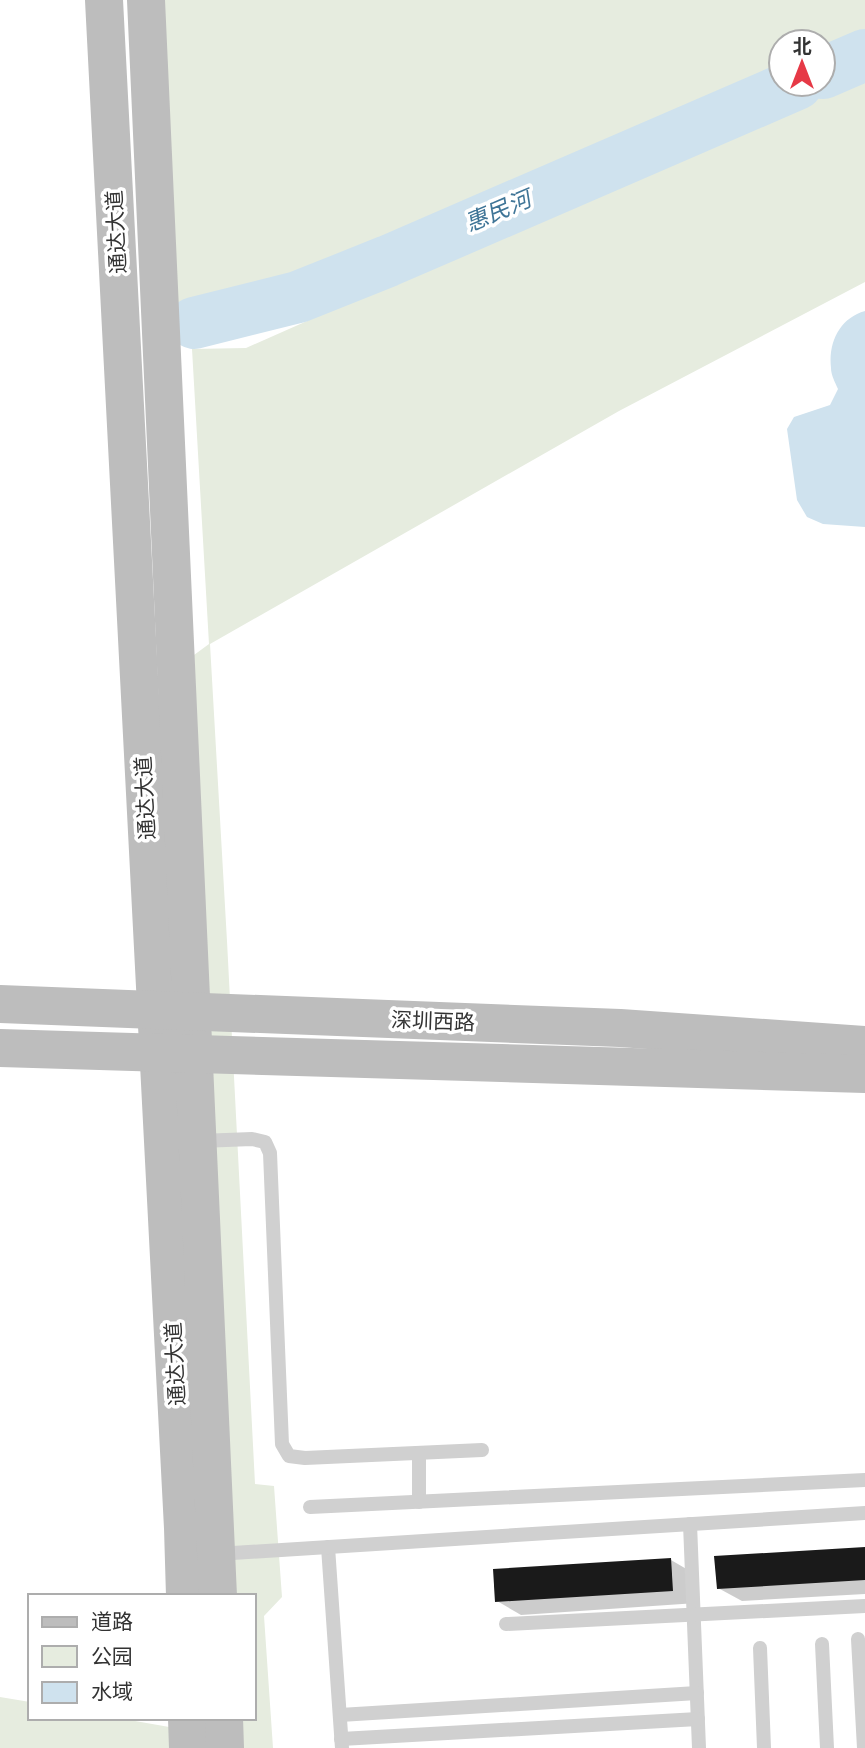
<svg xmlns="http://www.w3.org/2000/svg" width="865" height="1748" font-family="Helvetica,'Noto Sans SC',sans-serif">
	<rect width="100%" height="100%" fill="#fff"/>
	<!-- green -->
	<g fill="#e6ecdf">
		<path d="M158,0H865V39L823,57V42H781V75L366,253L194,310L172,304Z"/>
		<path d="M865,74V282L619,411L210,644L227,941L255,1484L274,1486L282,1597L264,1616L273,1748H239L238,1718H254V1596H233L194,655L209,644L192,349L246,348Z"/>
		<path d="M0,1697L30,1702V1718H118L175,1728L176,1748H0Z"/>
	</g>
	<!-- water -->
	<path fill="#cfe2ee" d="M865,311V527L823,524L807,517L797,500L787,429L794,417L830,405L838,389C835,382 831,375 831,368C828,342 840,318 865,311Z"/>
	<!-- shadow -->
	<g fill="#0003">
		<path d="M865,1548V1594L742,1601L718,1588Z"/>
		<path d="M671,1560L695,1574L697,1603L521,1615L497,1601Z"/>
	</g>
	<g fill="none" stroke-linecap="round" stroke-linejoin="round">
		<!-- river -->
		<g stroke="#cfe2ee" stroke-width="52">
			<path d="M823,73L865,55"/>
			<path d="M194,323L298,297L388,261L797,84"/>
		</g>
	</g>
	<!-- building -->
	<g fill="#1a1a1a">
		<path d="M865,1547V1580L717,1589L714,1556Z"/>
		<path d="M671,1558L673,1591L495,1602L493,1569Z"/>
	</g>
	<g fill="none" stroke-linecap="round" stroke-linejoin="round">
		<!-- lane -->
		<g stroke="#d0d0d0" stroke-width="14">
			<path d="M200,1141L252,1139L265,1142L270,1153L282,1444L289,1456L305,1458L482,1450"/>
			<path d="M419,1453V1502"/>
			<path d="M310,1507L865,1480"/>
			<path d="M690,1524L699,1748"/>
			<path d="M328,1547L342,1748"/>
			<path d="M217,1554L865,1513"/>
			<path d="M506,1624L865,1606"/>
			<path d="M858,1639L864,1748"/>
			<path d="M822,1644L827,1748"/>
			<path d="M760,1648L764,1748"/>
			<path d="M340,1715L697,1693"/>
			<path d="M341,1739L698,1719"/>
		</g>
		<!-- secondary -->
		<g stroke="#bdbdbd" stroke-width="38">
			<path d="M104,0L183,1528L185,1596"/>
			<path d="M146,0L218,1596"/>
			<path d="M0,1004L620,1028L865,1045"/>
			<path d="M0,1048L865,1074"/>
			<path d="M187,1718L188,1748"/>
			<path d="M224,1718L225,1748"/>
		</g>
	</g>
	<g text-anchor="middle" dominant-baseline="central" stroke-width="7" stroke-linejoin="round" paint-order="stroke">
		<!-- street labels -->
		<g font-size="21" fill="#333" stroke="#fff">
			<text transform="translate(116 232) rotate(-93)">通达大道</text>
			<text transform="translate(145 798) rotate(-93)">通达大道</text>
			<text transform="translate(433 1021) rotate(2)">深圳西路</text>
			<text transform="translate(175 1364) rotate(-93)">通达大道</text>
		</g>
		<!-- water labels -->
		<g font-size="23" font-style="italic" fill="#3f7597" stroke="#fff">
			<text transform="translate(498 211) rotate(-23)">惠民河</text>
		</g>
	</g>
	<!-- legend -->
	<rect x="28" y="1594" width="228" height="126" fill="#ffffff" stroke="#adadad" stroke-width="2"/>
	<rect x="42" y="1617" width="35" height="10" fill="#bdbdbd" stroke="#adadad" stroke-width="2"/>
	<text x="91" y="1629" font-size="21" fill="#333333">道路</text>
	<rect x="42" y="1646" width="35" height="21" fill="#e6ecdf" stroke="#adadad" stroke-width="2"/>
	<text x="91" y="1664" font-size="21" fill="#333333">公园</text>
	<rect x="42" y="1682" width="35" height="21" fill="#cfe2ee" stroke="#adadad" stroke-width="2"/>
	<text x="91" y="1699" font-size="21" fill="#333333">水域</text>
	<!-- north arrow -->
	<g transform="translate(802 63)"><circle r="33" fill="#ffffff" stroke="#adadad" stroke-width="2"/>
	<path d="M0-5L12 26L0 18L-12 26Z" fill="#e63946"/>
	<text y="-10" font-size="19" font-weight="bold" text-anchor="middle" fill="#333333">北</text>
	</g>
</svg>
